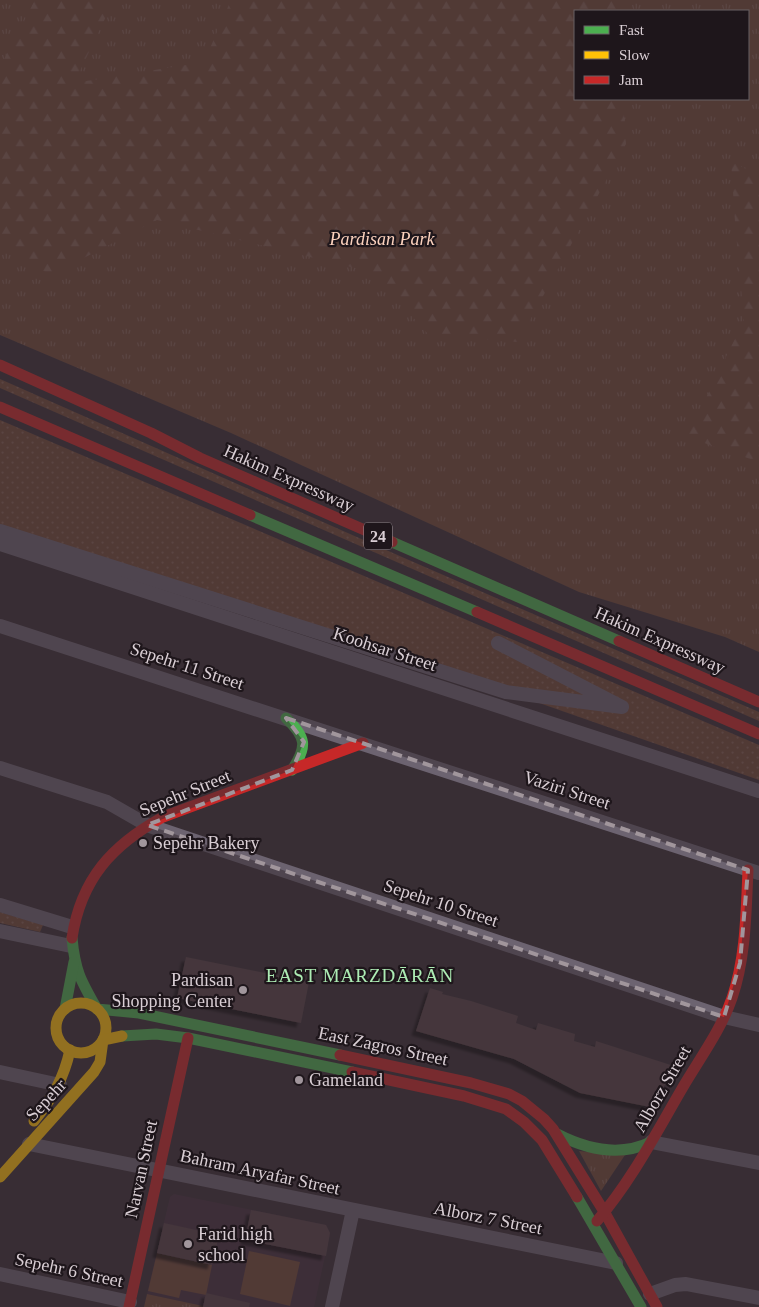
<svg xmlns="http://www.w3.org/2000/svg" width="759" height="1307" font-family="'Times New Roman',serif">
	<defs>
		<pattern id="grass-tufts" width="24" height="20" patternUnits="userSpaceOnUse" patternTransform="scale(1.25)"><rect width="24" height="20" fill="#6f4937"/><path d="M3 7l-1-3M5 7V3M7 7l1-3M15 17l-1-3M17 17v-4M19 17l1-3" fill="none" stroke="#836253"/></pattern>
		<pattern id="forest-firs" width="22" height="20" patternUnits="userSpaceOnUse" patternTransform="scale(1.25)"><rect width="22" height="20" fill="#6f4937"/><path d="M5 1l3.5 6h-7zM16 11l3.5 6h-7z" fill="#836253"/></pattern>
		<pattern id="garden-dots" width="8" height="8" patternUnits="userSpaceOnUse" patternTransform="scale(1.25)"><rect width="8" height="8" fill="#6f4937"/><path d="M2 2h.1M6 6h.1" fill="none" stroke="#836253" stroke-width="1.8" stroke-linecap="round"/></pattern>
		<filter id="shadow"><feDropShadow dx="-4.5" dy="4.5" stdDeviation="1" flood-color="#0009"/></filter>
	</defs>
	<rect width="100%" height="100%" fill="#382e34"/>
	<!-- built -->
	<path fill="#44303d" d="M174,1194L326,1225L330,1233L314,1307H208L147,1294L170,1197Z"/>
	<!-- grass -->
	<g fill="url(#grass-tufts)" fill-rule="evenodd">
		<path d="M0,0H759V652L725,637L579,592L231,433L0,335ZM575,11H748V99H575Z"/>
		<path d="M579,1151L625,1155L601,1191Z"/>
		<path d="M147,1294L208,1307H144Z"/>
	</g>
	<!-- forest -->
	<g fill="url(#forest-firs)">
		<path d="M35,0H114L74,83L204,62L231,0H617L618,11H575V99H623L626,144L518,342L428,334L372,272L157,220L51,275L0,247V67Z"/>
		<path d="M731,161L759,176V462L687,437L744,320L735,222Z"/>
	</g>
	<!-- garden -->
	<g fill="url(#garden-dots)">
		<path d="M0,379L402,557L759,712V721L0,388Z"/>
		<path d="M0,420L759,745V780L525,698L0,530Z"/>
		<path d="M0,912L43,925L40,932L0,923Z"/>
	</g>
	<!-- pitch -->
	<g fill="#6f4937">
		<path d="M249,1251L300,1262L290,1306L240,1294Z"/>
		<path d="M157,1253L212,1265L206,1295L181,1290L179,1298L148,1291Z"/>
	</g>
	<!-- building -->
	<g fill="#544145" filter="url(#shadow)">
		<path d="M186,957L309,982L301,1023L177,998Z"/>
		<path d="M430,988L443,992L442,994L471,1001L518,1016L516,1023L536,1030L538,1023L575,1034L574,1041L595,1047L596,1041L677,1067L650,1107L580,1093L514,1059L416,1031Z"/>
		<path d="M251,1210L326,1225L330,1233L326,1256L245,1240Z"/>
		<path d="M164,1223L219,1235L212,1265L157,1253Z"/>
		<path d="M206,1293L250,1303L249,1307H203Z"/>
	</g>
	<g fill="none" stroke-linecap="round" stroke-linejoin="round">
		<!-- street -->
		<g stroke="#6c6370" stroke-width="14">
			<path d="M0,531L506,692L622,707L498,643"/>
			<path d="M0,544L759,791"/>
			<path d="M0,626L759,873"/>
			<path d="M0,768L107,802L147,825L724,1017L759,1025"/>
			<path d="M0,905L72,927"/>
			<path d="M0,931L71,946"/>
			<path d="M0,1072L60,1085"/>
			<path d="M651,1142L759,1163"/>
			<path d="M29,1144L616,1263"/>
			<path d="M0,1274L130,1302"/>
			<path d="M650,1294L675,1285L686,1284L759,1298"/>
			<path d="M332,1307L353,1210"/>
		</g>
		<!-- fast -->
		<g stroke="#4caf50" stroke-width="11">
			<path d="M250,515L477,612"/>
			<path d="M392,542L619,641"/>
			<path d="M286,718C306,737 308,746 292,770"/>
			<path d="M72,938C75,971 81,981 97,1009L139,1013L340,1055"/>
			<path d="M65,1009L74,962"/>
			<path d="M122,1036L156,1034L188,1038L352,1072"/>
			<path d="M557,1134C586,1149 620,1157 651,1142"/>
			<path d="M577,1197L641,1307"/>
		</g>
		<!-- slow -->
		<g stroke="#ffc107" stroke-width="11">
			<circle cx="81" cy="1028" r="25"/>
			<path d="M34,1121C52,1099 64,1078 70,1050"/>
			<path d="M0,1177L94,1072L100,1062L103,1040L122,1036"/>
		</g>
		<!-- jam -->
		<g stroke="#c62828" stroke-width="11">
			<path d="M0,365L151,433L200,458L392,542"/>
			<path d="M0,407L250,515"/>
			<path d="M477,612L759,734"/>
			<path d="M619,641L759,702"/>
			<path d="M72,938C81,879 112,845 163,817L363,743"/>
			<path d="M340,1055L471,1083L509,1094L522,1101L544,1119L553,1129L605,1213L657,1307"/>
			<path d="M352,1072L464,1096L506,1109L524,1122L542,1140L577,1197"/>
			<path d="M597,1221C632,1180 656,1133 683,1087C700,1058 721,1030 732,998C746,957 746,912 748,870"/>
			<path d="M129,1307L188,1038"/>
		</g>
	</g>
	<!-- marked area -->
	<path d="M0 0H759V1307H0ZM286,718L748,870L740,963L724,1017L147,825L292,770L304,742Z" fill="#382e34" fill-opacity=".55" fill-rule="evenodd"/>
	<path fill="none" stroke="#a1969c" stroke-width="4" stroke-dasharray="10 6" stroke-linejoin="round" d="M286,718L748,870L740,963L724,1017L147,825L292,770L304,742Z"/>
	<!-- markers -->
	<g fill="#a1969c" stroke="#1e161b" stroke-width="2">
		<circle cx="143" cy="843" r="5"/>
		<circle cx="243" cy="990" r="5"/>
		<circle cx="299" cy="1080" r="5"/>
		<circle cx="188" cy="1244" r="5"/>
	</g>
	<g text-anchor="middle" dominant-baseline="central" stroke-width="4.5" stroke-linejoin="round" paint-order="stroke">
		<!-- shield labels -->
		<rect fill="#1e161b" stroke="#a1979c" stroke-width="1" x="364" y="522.5" width="28" height="27" rx="4"/>
		<g font-size="16" font-weight="bold" fill="#d9ced4">
			<text x="378" y="536">24</text>
		</g>
		<!-- park labels -->
		<g font-size="18" font-style="italic" fill="#fcd2be" stroke="#1e161b">
			<text x="382" y="239">Pardisan Park</text>
		</g>
		<!-- street labels -->
		<g font-size="18" fill="#d9ced4" stroke="#1e161b">
			<text transform="translate(289 478) rotate(24)">Hakim Expressway</text>
			<text transform="translate(660 640) rotate(24)">Hakim Expressway</text>
			<text transform="translate(385 649) rotate(18)">Koohsar Street</text>
			<text transform="translate(187 666) rotate(18)">Sepehr 11 Street</text>
			<text transform="translate(567 790) rotate(18)">Vaziri Street</text>
			<text transform="translate(185 793) rotate(-22)">Sepehr Street</text>
			<text transform="translate(441 903) rotate(18)">Sepehr 10 Street</text>
			<text transform="translate(383 1046) rotate(12)">East Zagros Street</text>
			<text transform="translate(662 1089) rotate(-60)">Alborz Street</text>
			<text transform="translate(46 1100) rotate(-47)">Sepehr</text>
			<text transform="translate(141 1169) rotate(-78)">Narvan Street</text>
			<text transform="translate(260 1172) rotate(12)">Bahram Aryafar Street</text>
			<text transform="translate(488 1218) rotate(11)">Alborz 7 Street</text>
			<text transform="translate(69 1270) rotate(12)">Sepehr 6 Street</text>
		</g>
		<!-- poi labels -->
		<g font-size="18" fill="#d9ced4" stroke="#1e161b" text-anchor="start">
			<text x="153" y="843">Sepehr Bakery</text>
			<text x="233" y="980" text-anchor="end">Pardisan<tspan x="233" dy="21">Shopping Center</tspan></text>
			<text x="309" y="1080">Gameland</text>
			<text x="198" y="1234">Farid high<tspan x="198" dy="21">school</tspan></text>
		</g>
		<!-- neighbourhood labels -->
		<g font-size="19" letter-spacing="1" fill="#adecb4" stroke="#1e161b">
			<text x="360" y="975">EAST MARZDĀRĀN</text>
		</g>
	</g>
	<!-- legend -->
	<rect x="574" y="10" width="175" height="90" fill="#1e161b" stroke="#696065"/>
	<rect x="584" y="26" width="25" height="8" fill="#4caf50" stroke="#696065"/>
	<text x="619" y="35" font-size="15" fill="#d9ced4">Fast</text>
	<rect x="584" y="51" width="25" height="8" fill="#ffc107" stroke="#696065"/>
	<text x="619" y="60" font-size="15" fill="#d9ced4">Slow</text>
	<rect x="584" y="76" width="25" height="8" fill="#c62828" stroke="#696065"/>
	<text x="619" y="85" font-size="15" fill="#d9ced4">Jam</text>
</svg>
